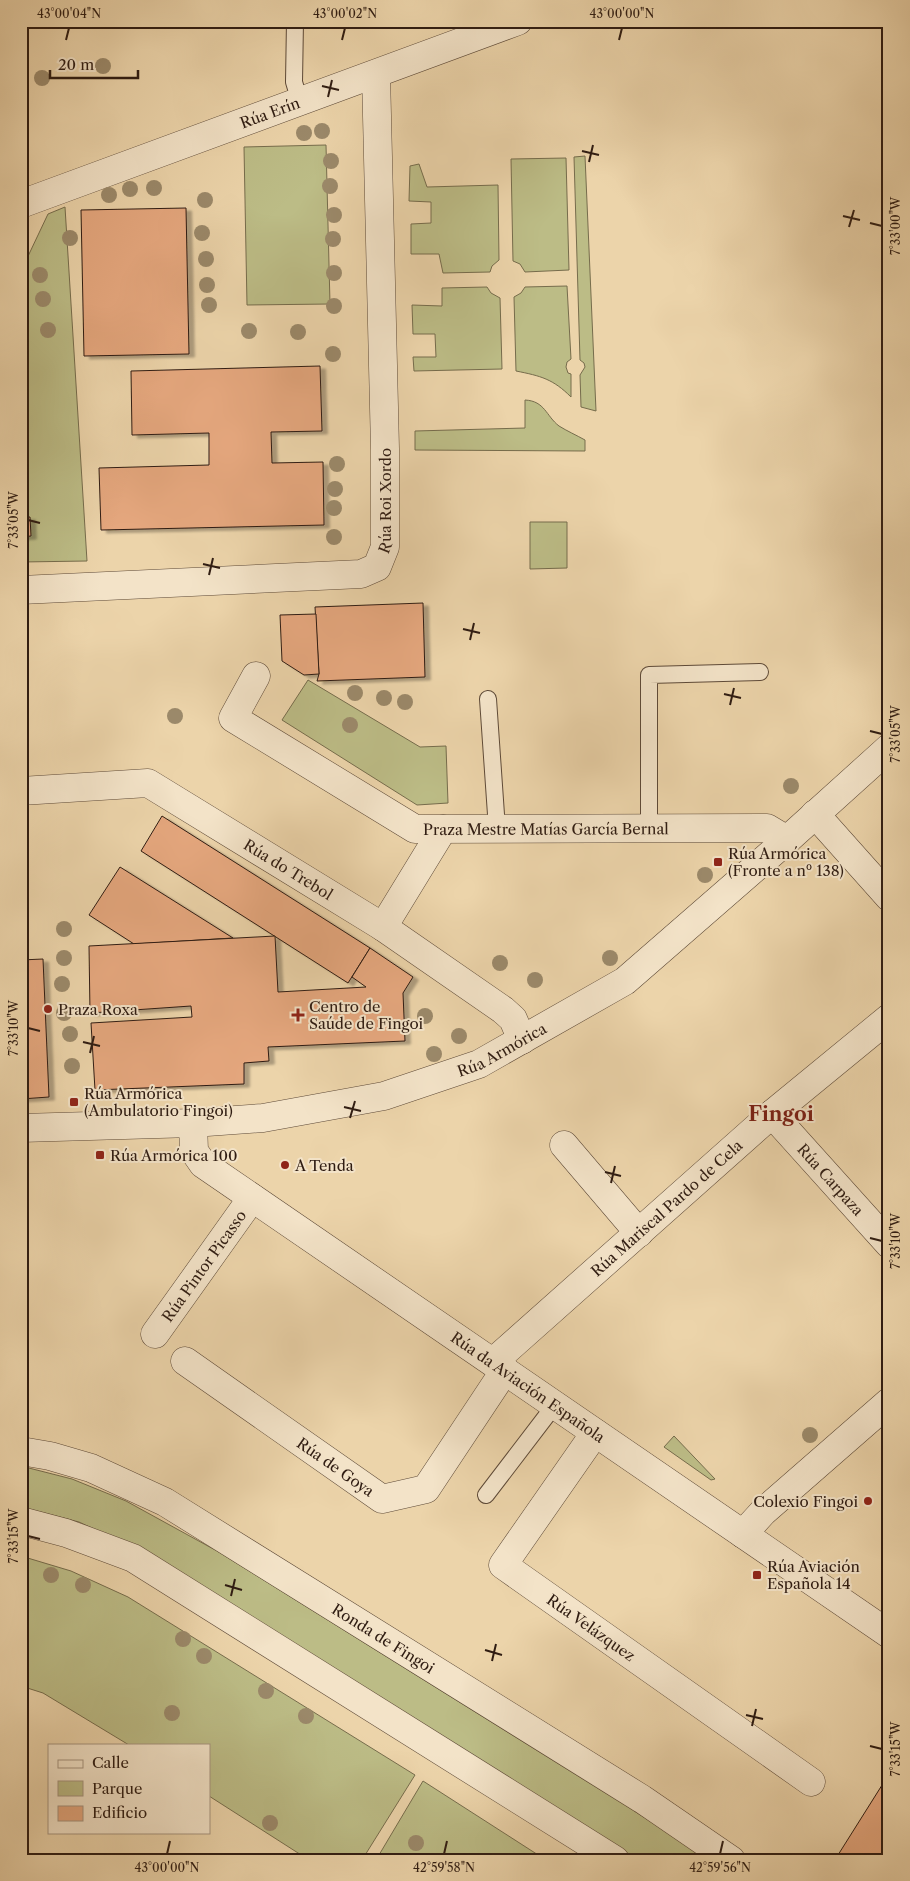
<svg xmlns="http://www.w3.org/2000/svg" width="910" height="1881" font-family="'Libre Caslon Text',serif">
	<defs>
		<filter id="shadow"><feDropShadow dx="5.5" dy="3" stdDeviation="1" flood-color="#0004"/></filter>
	</defs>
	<rect width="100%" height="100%" fill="#ecd4aa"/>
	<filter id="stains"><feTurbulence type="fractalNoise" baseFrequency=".004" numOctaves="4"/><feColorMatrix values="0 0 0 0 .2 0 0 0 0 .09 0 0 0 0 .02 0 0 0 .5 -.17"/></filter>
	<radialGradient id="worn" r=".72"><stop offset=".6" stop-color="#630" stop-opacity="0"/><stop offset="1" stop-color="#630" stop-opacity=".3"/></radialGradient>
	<!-- green -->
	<g fill="#bcbc86" stroke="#766c4c">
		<path d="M326,145L330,304L247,305L244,147Z"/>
		<path d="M585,156L596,411L581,407L580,375L585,367L584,363L580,360L574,157Z"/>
		<path d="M566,158L569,270L525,272L520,264L513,261L511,159Z"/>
		<path d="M419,164L427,187L498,185L499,260L492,266L490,272L443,273L439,254H411V224L431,223V202L409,201L410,166Z"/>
		<path d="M65,207L87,561L21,562V271L48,214Z"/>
		<path d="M567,286L571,359L567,362L566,367L568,373L571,374V397C553,379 541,376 516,371L514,297L521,293L525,287Z"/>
		<path d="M487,287L491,293L500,298L502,369L414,371L413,357H436L435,334H413L412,305L442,306V288Z"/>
		<path d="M525,400C545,401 546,416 559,426C567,431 576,435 585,440V451L415,450V431L525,428Z"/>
		<path d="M530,522H567V568L530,569Z"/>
		<path d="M308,680L420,747L446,746L448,803L417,805L282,720Z"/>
		<path d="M674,1436L715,1479L711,1480L664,1447Z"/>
		<path d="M21,1466L72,1479L126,1501L217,1551L671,1834L707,1860H638L163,1561L79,1522L21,1507Z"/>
		<path d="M21,1556L71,1571L128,1597L415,1775L362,1860H309L209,1796V1745H129L43,1693L21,1686Z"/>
		<path d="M423,1781L546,1860H376Z"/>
	</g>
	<!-- building -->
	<g fill="#e5a77e" stroke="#2f1c12" filter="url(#shadow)">
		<path d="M186,208L189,354L84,356L81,210Z"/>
		<path d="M320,366L322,431L271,432L272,463L323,462L324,525L101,530L99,468L209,465V433L132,435L131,371Z"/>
		<path d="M21,517H30L31,536L21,537Z"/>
		<path d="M423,603L425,677L317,681L319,674L315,607Z"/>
		<path d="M316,614L319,674L304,675L282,661L280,615Z"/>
		<path d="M162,816L370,948L348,983L141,851Z"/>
		<path d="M120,867L233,938L134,944L89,915Z"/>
		<path d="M275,936L278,992L366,987L352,977L370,948L413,977L403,993L405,1041L268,1047L269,1061L244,1063V1084L95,1090L91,1023L192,1017L191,1006L90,1013L89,946Z"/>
		<path d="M43,959L49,1097L21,1099V960Z"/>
		<path d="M889,1774V1860H845L838,1855Z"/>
	</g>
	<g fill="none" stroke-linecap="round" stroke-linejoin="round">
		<defs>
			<g id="service">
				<path d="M295,21L294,82L300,102"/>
				<path d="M488,699L497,829"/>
				<path d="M649,827V675L760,672"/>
				<path d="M486,1495L554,1406"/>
			</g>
			<g id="minor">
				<path id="s1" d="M21,204L518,21"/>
				<path id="s2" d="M21,590L361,574L377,567L385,547V449L376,74"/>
				<path id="s3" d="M256,676L233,718L415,829L767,828L787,840"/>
				<path id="s4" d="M21,791L148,783L383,927L503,1010L513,1019L522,1040"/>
				<path d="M815,814L889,897"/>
				<path d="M383,927L443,829"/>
				<path id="s5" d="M772,1114L889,1244"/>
				<path id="s6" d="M193,1123L194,1151L203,1164L889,1634"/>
				<path id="s7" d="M21,1128L193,1123L263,1118L384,1096L479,1064L625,981L787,840L889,748"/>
				<path d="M564,1145L639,1233"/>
				<path id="s8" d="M155,1334L252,1198"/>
				<path id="s9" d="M185,1361L382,1499L426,1489L505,1370"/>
				<path id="s10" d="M493,1362L772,1114L889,1018"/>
				<path id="s11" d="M595,1433L503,1565L811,1782"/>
				<path id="s12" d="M21,1451L50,1456L91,1468L165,1502L642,1799L731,1860"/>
				<path d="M21,1521L66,1533L133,1558L615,1860"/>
				<path d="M743,1534L763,1512L889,1402"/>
			</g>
		</defs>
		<!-- service casing -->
		<use href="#service" stroke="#5e4a38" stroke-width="18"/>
		<!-- minor casing -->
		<use href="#minor" stroke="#5e4a38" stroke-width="29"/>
		<!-- service -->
		<use href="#service" stroke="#f3e3c8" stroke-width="16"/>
		<!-- minor -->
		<use href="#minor" stroke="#f3e3c8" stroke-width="28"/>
	</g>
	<!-- trees -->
	<g fill="#9b896a">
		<circle cx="103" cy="66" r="8"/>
		<circle cx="42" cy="78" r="8"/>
		<circle cx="322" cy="131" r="8"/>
		<circle cx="304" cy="133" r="8"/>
		<circle cx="331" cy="161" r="8"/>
		<circle cx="330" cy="186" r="8"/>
		<circle cx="154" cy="188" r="8"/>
		<circle cx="130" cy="189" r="8"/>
		<circle cx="109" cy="195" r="8"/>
		<circle cx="205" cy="200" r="8"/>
		<circle cx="334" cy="215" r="8"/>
		<circle cx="202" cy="233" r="8"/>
		<circle cx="70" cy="238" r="8"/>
		<circle cx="333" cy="239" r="8"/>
		<circle cx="206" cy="259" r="8"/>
		<circle cx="334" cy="273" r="8"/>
		<circle cx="40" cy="275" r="8"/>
		<circle cx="207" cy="285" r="8"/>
		<circle cx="43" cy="299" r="8"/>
		<circle cx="209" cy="305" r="8"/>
		<circle cx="334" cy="306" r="8"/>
		<circle cx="48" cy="330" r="8"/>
		<circle cx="249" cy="331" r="8"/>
		<circle cx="298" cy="332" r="8"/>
		<circle cx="333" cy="354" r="8"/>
		<circle cx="337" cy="464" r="8"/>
		<circle cx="335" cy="489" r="8"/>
		<circle cx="334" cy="508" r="8"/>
		<circle cx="334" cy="537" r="8"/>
		<circle cx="355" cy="693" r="8"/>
		<circle cx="384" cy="698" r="8"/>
		<circle cx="405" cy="702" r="8"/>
		<circle cx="175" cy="716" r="8"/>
		<circle cx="350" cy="725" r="8"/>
		<circle cx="791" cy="786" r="8"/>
		<circle cx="705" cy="875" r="8"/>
		<circle cx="64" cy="929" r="8"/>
		<circle cx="64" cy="958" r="8"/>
		<circle cx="610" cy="958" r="8"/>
		<circle cx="500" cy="963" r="8"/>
		<circle cx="535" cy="980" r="8"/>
		<circle cx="62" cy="984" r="8"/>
		<circle cx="64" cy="1013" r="8"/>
		<circle cx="425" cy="1016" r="8"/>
		<circle cx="70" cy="1034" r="8"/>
		<circle cx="459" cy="1036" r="8"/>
		<circle cx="434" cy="1054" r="8"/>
		<circle cx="72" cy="1066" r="8"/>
		<circle cx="810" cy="1435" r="8"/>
		<circle cx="51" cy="1575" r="8"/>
		<circle cx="83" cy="1585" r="8"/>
		<circle cx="183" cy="1639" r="8"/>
		<circle cx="204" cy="1656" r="8"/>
		<circle cx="266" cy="1691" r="8"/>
		<circle cx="172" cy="1713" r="8"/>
		<circle cx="306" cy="1716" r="8"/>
		<circle cx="270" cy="1823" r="8"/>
		<circle cx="416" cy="1843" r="8"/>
	</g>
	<!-- ticks -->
	<path fill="none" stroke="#2f1c12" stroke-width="2" d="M66,40L69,28M342,40L345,28M619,40L622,28M322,86L339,90M328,97L332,80M582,151L599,155M589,162L593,145M843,216L860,220M870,223L882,226M849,227L854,210M28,520L40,523M203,564L220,568M209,575L213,558M463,629L480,633M470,640L474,623M724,694L741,698M730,705L734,688M870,731L882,734M28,1028L40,1031M83,1042L100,1046M90,1053L94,1036M344,1107L361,1111M350,1118L355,1101M605,1172L621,1176M611,1183L615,1166M870,1238L882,1241M28,1536L40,1539M225,1585L242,1590M231,1596L235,1579M485,1650L502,1655M492,1661L496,1644M746,1715L763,1719M752,1726L756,1709M870,1746L882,1749M167,1854L170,1841M444,1854L447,1841M720,1854L723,1841"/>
	<!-- markers -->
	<g fill="#8f2418" stroke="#f3e3c8" stroke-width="2">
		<rect x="713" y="857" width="10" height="10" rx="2.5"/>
		<circle cx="48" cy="1009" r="5"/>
		<path d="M295.5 1007.5h5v5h5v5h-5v5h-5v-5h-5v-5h5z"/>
		<rect x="69" y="1097" width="10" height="10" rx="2.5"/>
		<rect x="95" y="1150" width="10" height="10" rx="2.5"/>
		<circle cx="285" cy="1165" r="5"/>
		<circle cx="868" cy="1501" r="5"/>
		<rect x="752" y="1570" width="10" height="10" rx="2.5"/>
	</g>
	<g text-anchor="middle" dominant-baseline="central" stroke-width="4" stroke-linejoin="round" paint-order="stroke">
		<!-- street labels -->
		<g font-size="15" fill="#2f1c12" stroke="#f3e3c8">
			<text stroke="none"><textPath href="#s1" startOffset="265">Rúa Erín</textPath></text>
			<text stroke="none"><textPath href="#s2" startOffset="426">Rúa Roi Xordo</textPath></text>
			<text stroke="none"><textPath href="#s3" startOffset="392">Praza Mestre Matías García Bernal</textPath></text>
			<text stroke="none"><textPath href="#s4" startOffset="292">Rúa do Trebol</textPath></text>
			<text stroke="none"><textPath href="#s7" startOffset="492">Rúa Armórica</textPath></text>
			<text stroke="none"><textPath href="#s5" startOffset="88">Rúa Carpaza</textPath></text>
			<text stroke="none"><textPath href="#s10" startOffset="232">Rúa Mariscal Pardo de Cela</textPath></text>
			<text stroke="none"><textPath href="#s8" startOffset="84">Rúa Pintor Picasso</textPath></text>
			<text stroke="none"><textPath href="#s6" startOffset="438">Rúa da Aviación Española</textPath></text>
			<text stroke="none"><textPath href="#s9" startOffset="184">Rúa de Goya</textPath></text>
			<text stroke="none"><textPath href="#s11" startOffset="269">Rúa Velázquez</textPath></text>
			<text stroke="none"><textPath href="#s12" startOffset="411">Ronda de Fingoi</textPath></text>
		</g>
		<!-- poi labels -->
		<g font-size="15" fill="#2f1c12" stroke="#f3e3c8" text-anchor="start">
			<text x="728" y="853">Rúa Armórica<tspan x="728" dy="17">(Fronte a nº 138)</tspan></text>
			<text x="309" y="1006">Centro de<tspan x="309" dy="17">Saúde de Fingoi</tspan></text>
			<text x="58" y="1009">Praza Roxa</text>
			<text x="84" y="1093">Rúa Armórica<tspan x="84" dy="17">(Ambulatorio Fingoi)</tspan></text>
			<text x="110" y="1155">Rúa Armórica 100</text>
			<text x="295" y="1165">A Tenda</text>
			<text x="858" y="1501" text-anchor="end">Colexio Fingoi</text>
			<text x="767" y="1566">Rúa Aviación<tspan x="767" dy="17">Española 14</tspan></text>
		</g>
		<!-- district labels -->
		<g font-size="20" font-weight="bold" fill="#7a1f14" stroke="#f3e3c8">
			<text x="781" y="1114">Fingoi</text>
		</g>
	</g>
	<!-- margin -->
	<rect width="910" height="1881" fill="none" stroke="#ecd4aa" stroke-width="55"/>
	<!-- legend -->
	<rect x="48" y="1744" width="162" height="90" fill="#f3e3c8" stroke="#a5937f"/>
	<rect x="58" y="1760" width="25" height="8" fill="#f3e3c8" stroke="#a5937f"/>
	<text x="92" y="1768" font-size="15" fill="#2f1c12">Calle</text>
	<rect x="58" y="1781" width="25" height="15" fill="#bcbc86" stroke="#a5937f"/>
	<text x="92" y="1794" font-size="15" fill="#2f1c12">Parque</text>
	<rect x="58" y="1806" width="25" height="15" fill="#e5a77e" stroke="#a5937f"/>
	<text x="92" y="1818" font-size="15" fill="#2f1c12">Edificio</text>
	<!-- scale -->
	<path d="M50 70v8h88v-8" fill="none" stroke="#2f1c12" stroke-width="2.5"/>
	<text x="58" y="70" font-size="15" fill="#2f1c12" stroke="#f3e3c8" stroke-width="4" paint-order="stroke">20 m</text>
	<rect x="28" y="28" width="854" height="1826" fill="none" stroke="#2f1c12" stroke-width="2"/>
	<g font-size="12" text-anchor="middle" fill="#2f1c12">
		<text x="69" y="18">43°00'04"N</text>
		<text x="345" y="18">43°00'02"N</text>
		<text x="622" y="18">43°00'00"N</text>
		<text transform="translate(896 226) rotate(-90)" y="4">7°33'00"W</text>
		<text transform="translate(14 520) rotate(-90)" y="4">7°33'05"W</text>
		<text transform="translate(896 734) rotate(-90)" y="4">7°33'05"W</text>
		<text transform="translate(14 1028) rotate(-90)" y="4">7°33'10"W</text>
		<text transform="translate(896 1241) rotate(-90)" y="4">7°33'10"W</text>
		<text transform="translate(14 1536) rotate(-90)" y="4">7°33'15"W</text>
		<text transform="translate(896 1749) rotate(-90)" y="4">7°33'15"W</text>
		<text x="167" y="1872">43°00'00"N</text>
		<text x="444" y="1872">42°59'58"N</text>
		<text x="720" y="1872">42°59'56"N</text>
	</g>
	<rect width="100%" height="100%" filter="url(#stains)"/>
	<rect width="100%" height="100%" fill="url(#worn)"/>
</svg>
